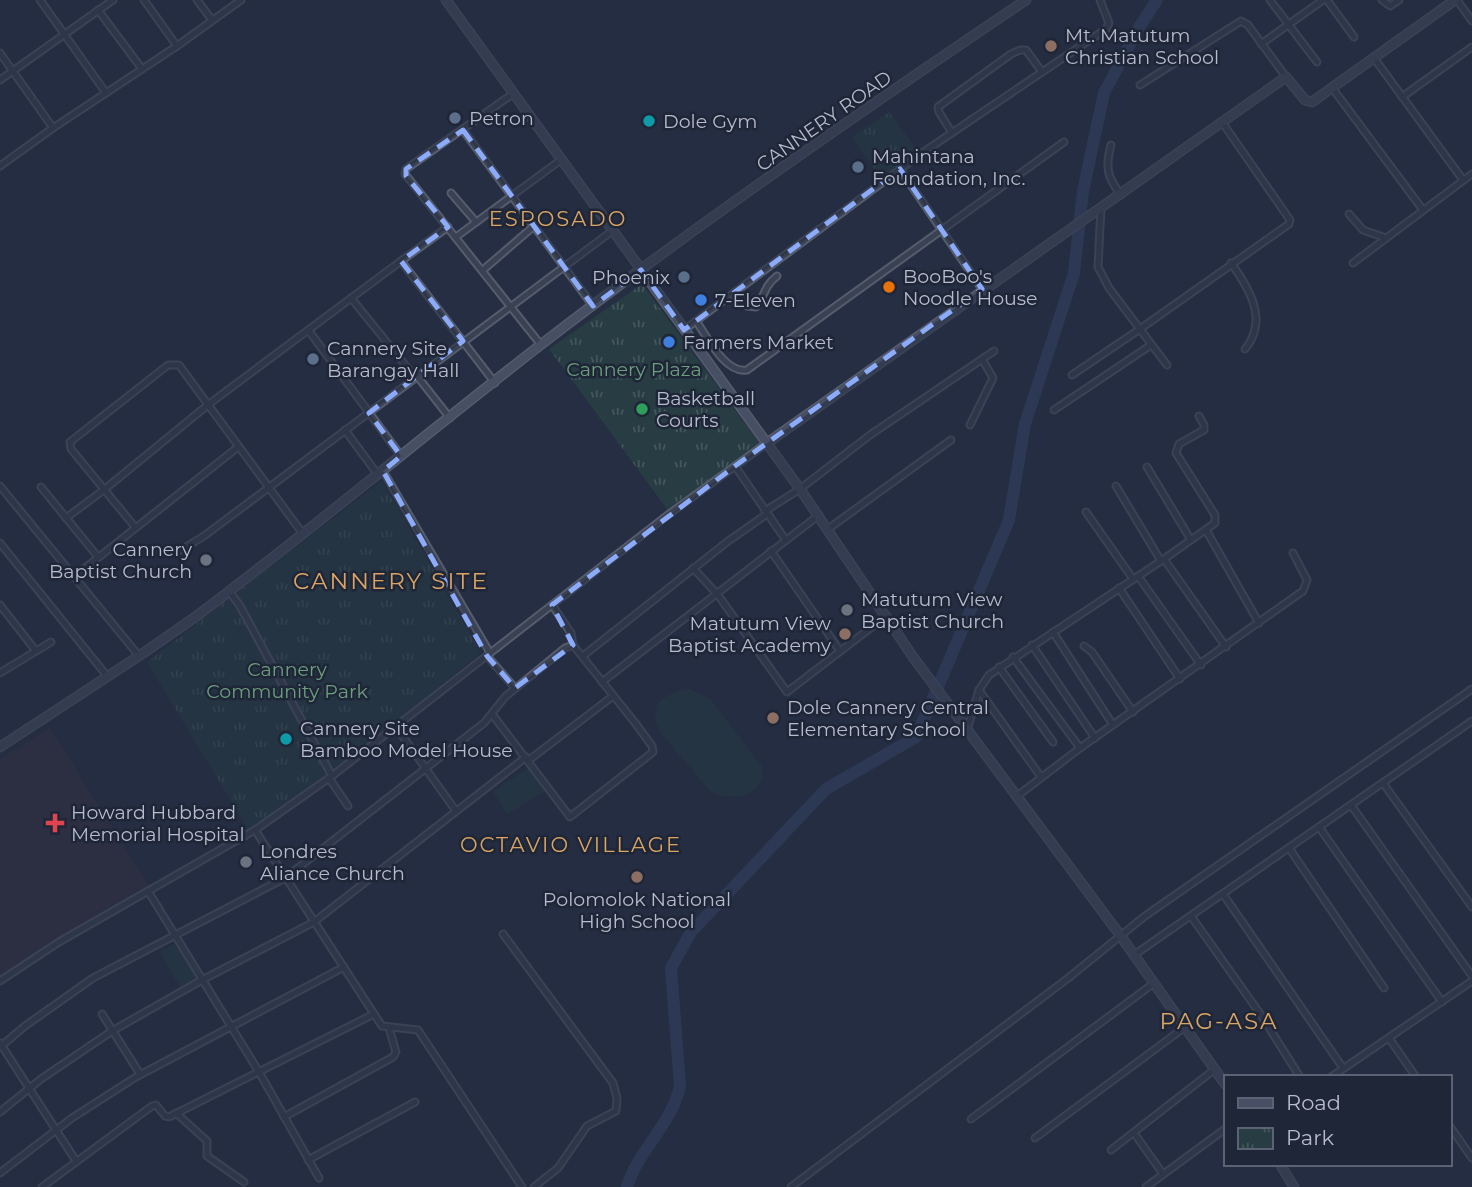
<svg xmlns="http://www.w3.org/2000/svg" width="1472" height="1187" font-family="Montserrat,sans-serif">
	<defs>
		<pattern id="park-tufts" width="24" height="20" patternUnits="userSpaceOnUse" patternTransform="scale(1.75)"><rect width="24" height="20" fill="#273d43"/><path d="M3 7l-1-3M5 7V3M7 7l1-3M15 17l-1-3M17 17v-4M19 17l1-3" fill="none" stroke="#44575d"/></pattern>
	</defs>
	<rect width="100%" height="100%" fill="#252e42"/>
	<!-- medical -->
	<path fill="#363243" d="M50,728L149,887L58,939L0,976V759Z"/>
	<!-- grass -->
	<g fill="#273d43">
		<path d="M690,689L711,700L762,767C767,795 731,803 711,792L659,731L655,720L657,705L662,699L678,691Z"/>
		<path d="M532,766L549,789L507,814L493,791Z"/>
		<path d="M178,942L199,979L181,989L160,952Z"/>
	</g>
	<!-- park -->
	<g fill="url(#park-tufts)">
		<path d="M889,112L919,153L881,178L852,137Z"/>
		<path d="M642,284L760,444L667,509L549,349Z"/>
		<path d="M382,481L481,653L327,775L248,829L147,662Z"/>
	</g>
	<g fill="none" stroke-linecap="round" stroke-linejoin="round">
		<!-- river -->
		<path stroke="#38486a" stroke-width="12" d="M627,1187C638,1150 672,1124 680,1086L671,968L691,932L826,789L916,737L937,689L1009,520L1025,424L1074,273L1083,191L1104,93L1138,29L1157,0"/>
		<defs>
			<g id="street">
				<path d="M40,0L106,93"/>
				<path d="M144,0L177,46"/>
				<path d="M197,0L212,20"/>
				<path d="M1270,0L1317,62"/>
				<path d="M1327,0L1354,37"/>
				<path d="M1382,0L1390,6L1399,0"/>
				<path d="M1457,0L1472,21"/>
				<path d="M98,10L142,69"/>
				<path d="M1261,44L1323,0"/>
				<path d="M0,53L53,128L0,166"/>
				<path d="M1374,58L1463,180"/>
				<path d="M0,80L113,0"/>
				<path d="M1140,85L1241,21L1248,25L1286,77"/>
				<path d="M1333,89L1423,210"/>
				<path d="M514,93L406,169L405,174L541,345"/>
				<path d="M1402,97L1472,47"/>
				<path d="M53,128L177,46L241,0"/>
				<path d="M463,130L593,306"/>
				<path d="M952,133L939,112L938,107L1011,54L1020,50H1026L1042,72"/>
				<path d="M1111,145C1105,167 1107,177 1121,195"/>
				<path d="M900,169L982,289"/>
				<path d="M451,193L476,222"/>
				<path d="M1101,207L1098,267L1109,288L1167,365"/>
				<path d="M1349,214L1363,230L1386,238"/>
				<path d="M456,237L562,159"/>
				<path d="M401,261L448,227"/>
				<path d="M1231,263C1249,288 1269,320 1245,349"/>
				<path d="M1353,263L1472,174"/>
				<path d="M483,270L534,226"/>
				<path d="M735,292L747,306L756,307C766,296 762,288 777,276"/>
				<path d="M351,298L415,377"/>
				<path d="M696,321C707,336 725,374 747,370L1064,142"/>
				<path d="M684,330L922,153L1106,29L1109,23L1100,0"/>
				<path d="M309,331L401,456"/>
				<path d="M1072,375L1140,329L1289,224L1290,220L1222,122"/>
				<path d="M417,376L450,418"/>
				<path d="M1054,410L1151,345"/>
				<path d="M970,425L993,378L982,359"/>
				<path d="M345,430L378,475"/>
				<path d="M735,466L785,539"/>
				<path d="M1147,467L1191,540"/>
				<path d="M383,471L490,653"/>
				<path d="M0,486L139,656"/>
				<path d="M1116,486L1161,561"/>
				<path d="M41,487L98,557"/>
				<path d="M765,511L800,489L870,435L994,351"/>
				<path d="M1086,512L1133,579"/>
				<path d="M66,518L105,489L209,404L401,261L495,383"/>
				<path d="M135,527L71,449L70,442L168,365H179L303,534"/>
				<path d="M828,529L951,440"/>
				<path d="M1206,530L1259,623"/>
				<path d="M0,543L107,676"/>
				<path d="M181,550L204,536L612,231"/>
				<path d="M771,551L840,651"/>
				<path d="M1164,559L1226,647"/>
				<path d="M693,568L718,595L787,692L885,617"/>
				<path d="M75,576L238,447"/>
				<path d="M1138,576L1201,665"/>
				<path d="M1119,588L1180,679"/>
				<path d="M229,591L240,606L332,776"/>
				<path d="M0,605L36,651"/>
				<path d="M1053,632L1113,725"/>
				<path d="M1032,645L1095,738"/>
				<path d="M1084,646L1092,652L1133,712"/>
				<path d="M487,656L515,688"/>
				<path d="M583,656L727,542L767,514"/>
				<path d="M1013,657L1080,748"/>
				<path d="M999,667L1053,742"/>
				<path d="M0,673L51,642"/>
				<path d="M602,682L819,515"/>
				<path d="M979,690L1041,777"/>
				<path d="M492,714L570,817L653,752L652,746L636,724L573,645L571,633L552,605"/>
				<path d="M396,727L456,811"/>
				<path d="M967,730L979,690L989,675L1164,559L1215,523V515L1176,453L1179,444L1204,430V425L1199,416"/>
				<path d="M529,760L613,696"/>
				<path d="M329,778L348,806"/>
				<path d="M1383,783L1472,907"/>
				<path d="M1016,797L1080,748L1303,591L1307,580L1293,553"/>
				<path d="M1351,805L1472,976"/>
				<path d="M1319,827L1442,1002"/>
				<path d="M1289,848L1384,988"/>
				<path d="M148,891L259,1072L319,1178"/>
				<path d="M1223,894L1343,1068"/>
				<path d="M1191,916L1261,1015L1300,1077"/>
				<path d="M503,934L613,1083L617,1098L616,1111L587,1126L558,1168L534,1187"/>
				<path d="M1134,955L1472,721"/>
				<path d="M0,981L59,942L255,830L332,776L669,514L767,443"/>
				<path d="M102,1014L140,1074"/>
				<path d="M374,1014L382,1026L418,1030L522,1187"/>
				<path d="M1389,1038L1416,1077"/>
				<path d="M0,1043L76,1161"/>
				<path d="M0,1047L25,1026L93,978L285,878L484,723L505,697L565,648L573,645"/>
				<path d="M1331,1077L1472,981"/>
				<path d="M0,1112L41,1079L112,1031L202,980L314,922L526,757"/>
				<path d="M176,1113L207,1141V1156L244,1182"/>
				<path d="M284,1117L393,1057L396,1052L389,1028"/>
				<path d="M971,1119L1154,983"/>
				<path d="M1449,1125L1472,1158"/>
				<path d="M1134,1133L1163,1174"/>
				<path d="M1035,1138L1185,1027"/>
				<path d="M1111,1150L1215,1069"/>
				<path d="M308,1160L415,1102"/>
				<path d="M0,1173L72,1118L136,1077L344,967"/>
				<path d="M42,1187L152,1106L156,1105L165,1116L169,1117L374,1014L255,830"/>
				<path d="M791,1187L1067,979L1145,916L1472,689"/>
				<path d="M1146,1187L1225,1129"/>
			</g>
			<g id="secondary">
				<path d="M446,0L800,489L913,657L1120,935L1225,1084"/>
				<path d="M767,443L1286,77L1305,100L1312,102L1455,0"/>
				<path d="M0,747L145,652L198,615C315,527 427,433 543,343C699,223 863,110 1026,0"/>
				<path d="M1280,1164L1294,1187"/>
			</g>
		</defs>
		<!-- street casing -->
		<use href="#street" stroke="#555c6c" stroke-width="9"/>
		<!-- secondary casing -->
		<use href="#secondary" stroke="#555c6c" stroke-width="11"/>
		<!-- street -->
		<use href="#street" stroke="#3a4152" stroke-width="5"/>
		<!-- secondary -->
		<use href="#secondary" stroke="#474f65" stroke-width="8"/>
	</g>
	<!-- marked area -->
	<path d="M0 0H1472V1187H0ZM463,130L593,306L641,270L684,330L900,169L982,289L735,466L552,605L573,645L515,688L487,656L383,471L401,456L369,413L463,341L401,261L448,227L406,176V169Z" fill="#252e42" fill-opacity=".55" fill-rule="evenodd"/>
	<path fill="none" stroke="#8cabfb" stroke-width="5" stroke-dasharray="14 9" stroke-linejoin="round" d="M463,130L593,306L641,270L684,330L900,169L982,289L735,466L552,605L573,645L515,688L487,656L383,471L401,456L369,413L463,341L401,261L448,227L406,176V169Z"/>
	<!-- markers -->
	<g fill="#8d6e63" stroke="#1e2637" stroke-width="2.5">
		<circle cx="1051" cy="46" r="7"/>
		<circle cx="845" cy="634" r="7"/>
		<circle cx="773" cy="718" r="7"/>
		<circle cx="637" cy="877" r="7"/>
	</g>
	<g fill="#5c6f8a" stroke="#1e2637" stroke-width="2.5">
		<circle cx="455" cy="118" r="7"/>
		<circle cx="858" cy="167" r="7"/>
		<circle cx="684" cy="277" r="7"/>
		<circle cx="313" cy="359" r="7"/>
	</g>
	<g fill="#0f9aa8" stroke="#1e2637" stroke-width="2.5">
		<circle cx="649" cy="121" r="7"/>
		<circle cx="286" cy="739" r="7"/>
	</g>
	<circle fill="#e8710a" stroke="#1e2637" stroke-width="2.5" cx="889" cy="287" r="7"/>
	<g fill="#3f7fe0" stroke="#1e2637" stroke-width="2.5">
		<circle cx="701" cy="300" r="7"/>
		<circle cx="669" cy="342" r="7"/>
	</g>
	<circle fill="#2e9e5b" stroke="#1e2637" stroke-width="2.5" cx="642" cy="409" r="7"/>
	<g fill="#6b7280" stroke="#1e2637" stroke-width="2.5">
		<circle cx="206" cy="560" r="7"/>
		<circle cx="847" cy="610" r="7"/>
		<circle cx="246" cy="862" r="7"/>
	</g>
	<path fill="#e0444e" stroke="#1e2637" stroke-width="2.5" d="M51.5 812.5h7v7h7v7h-7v7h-7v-7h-7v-7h7z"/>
	<g text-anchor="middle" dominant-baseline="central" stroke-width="5" stroke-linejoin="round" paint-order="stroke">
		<!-- poi labels -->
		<g font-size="19" fill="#b7bccc" stroke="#1e2637" text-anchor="start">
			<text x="1065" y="35">Mt. Matutum<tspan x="1065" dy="22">Christian School</tspan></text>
			<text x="469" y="118">Petron</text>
			<text x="663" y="121">Dole Gym</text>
			<text x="872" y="156">Mahintana<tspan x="872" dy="22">Foundation, Inc.</tspan></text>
			<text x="903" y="276">BooBoo's<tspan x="903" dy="22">Noodle House</tspan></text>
			<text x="670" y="277" text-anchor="end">Phoenix</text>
			<text x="715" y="300">7-Eleven</text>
			<text x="683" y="342">Farmers Market</text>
			<text x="327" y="348">Cannery Site<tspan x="327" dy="22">Barangay Hall</tspan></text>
			<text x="656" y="398">Basketball<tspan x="656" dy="22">Courts</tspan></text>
			<text x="192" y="549" text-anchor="end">Cannery<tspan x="192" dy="22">Baptist Church</tspan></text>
			<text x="861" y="599">Matutum View<tspan x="861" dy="22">Baptist Church</tspan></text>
			<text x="831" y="623" text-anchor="end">Matutum View<tspan x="831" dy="22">Baptist Academy</tspan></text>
			<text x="787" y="707">Dole Cannery Central<tspan x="787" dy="22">Elementary School</tspan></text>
			<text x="300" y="728">Cannery Site<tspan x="300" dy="22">Bamboo Model House</tspan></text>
			<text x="71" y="812">Howard Hubbard<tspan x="71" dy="22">Memorial Hospital</tspan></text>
			<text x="260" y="851">Londres<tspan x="260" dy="22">Aliance Church</tspan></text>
			<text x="637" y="899" text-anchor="middle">Polomolok National<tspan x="637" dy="22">High School</tspan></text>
		</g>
		<!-- street labels -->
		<g font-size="19" fill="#b7bccc" stroke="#1e2637">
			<text transform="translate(824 121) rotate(-35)">CANNERY ROAD</text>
		</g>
		<!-- park labels -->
		<g font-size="19" fill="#6d9e7e" stroke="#1e2637">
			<text x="634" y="369">Cannery Plaza</text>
			<text x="287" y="669">Cannery<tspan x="287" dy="22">Community Park</tspan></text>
		</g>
		<!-- neighbourhood labels -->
		<g font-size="21" letter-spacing="2" fill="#d9a464" stroke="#1e2637">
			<text x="558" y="218">ESPOSADO</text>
			<text x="571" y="844">OCTAVIO VILLAGE</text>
		</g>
		<!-- quarter labels -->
		<g font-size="23" letter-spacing="2" fill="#d9a464" stroke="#1e2637">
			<text x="391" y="581">CANNERY SITE</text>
			<text x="1219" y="1021">PAG-ASA</text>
		</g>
	</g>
	<!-- legend -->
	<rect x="1224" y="1075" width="228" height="91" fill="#1e2637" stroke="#5b6273" stroke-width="2"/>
	<rect x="1238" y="1098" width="35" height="10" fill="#474f65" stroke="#5b6273" stroke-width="2"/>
	<text x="1286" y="1110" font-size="21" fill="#b7bccc">Road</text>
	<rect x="1238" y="1128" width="35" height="21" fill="url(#park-tufts)" stroke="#5b6273" stroke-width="2"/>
	<text x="1286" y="1145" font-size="21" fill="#b7bccc">Park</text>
</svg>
